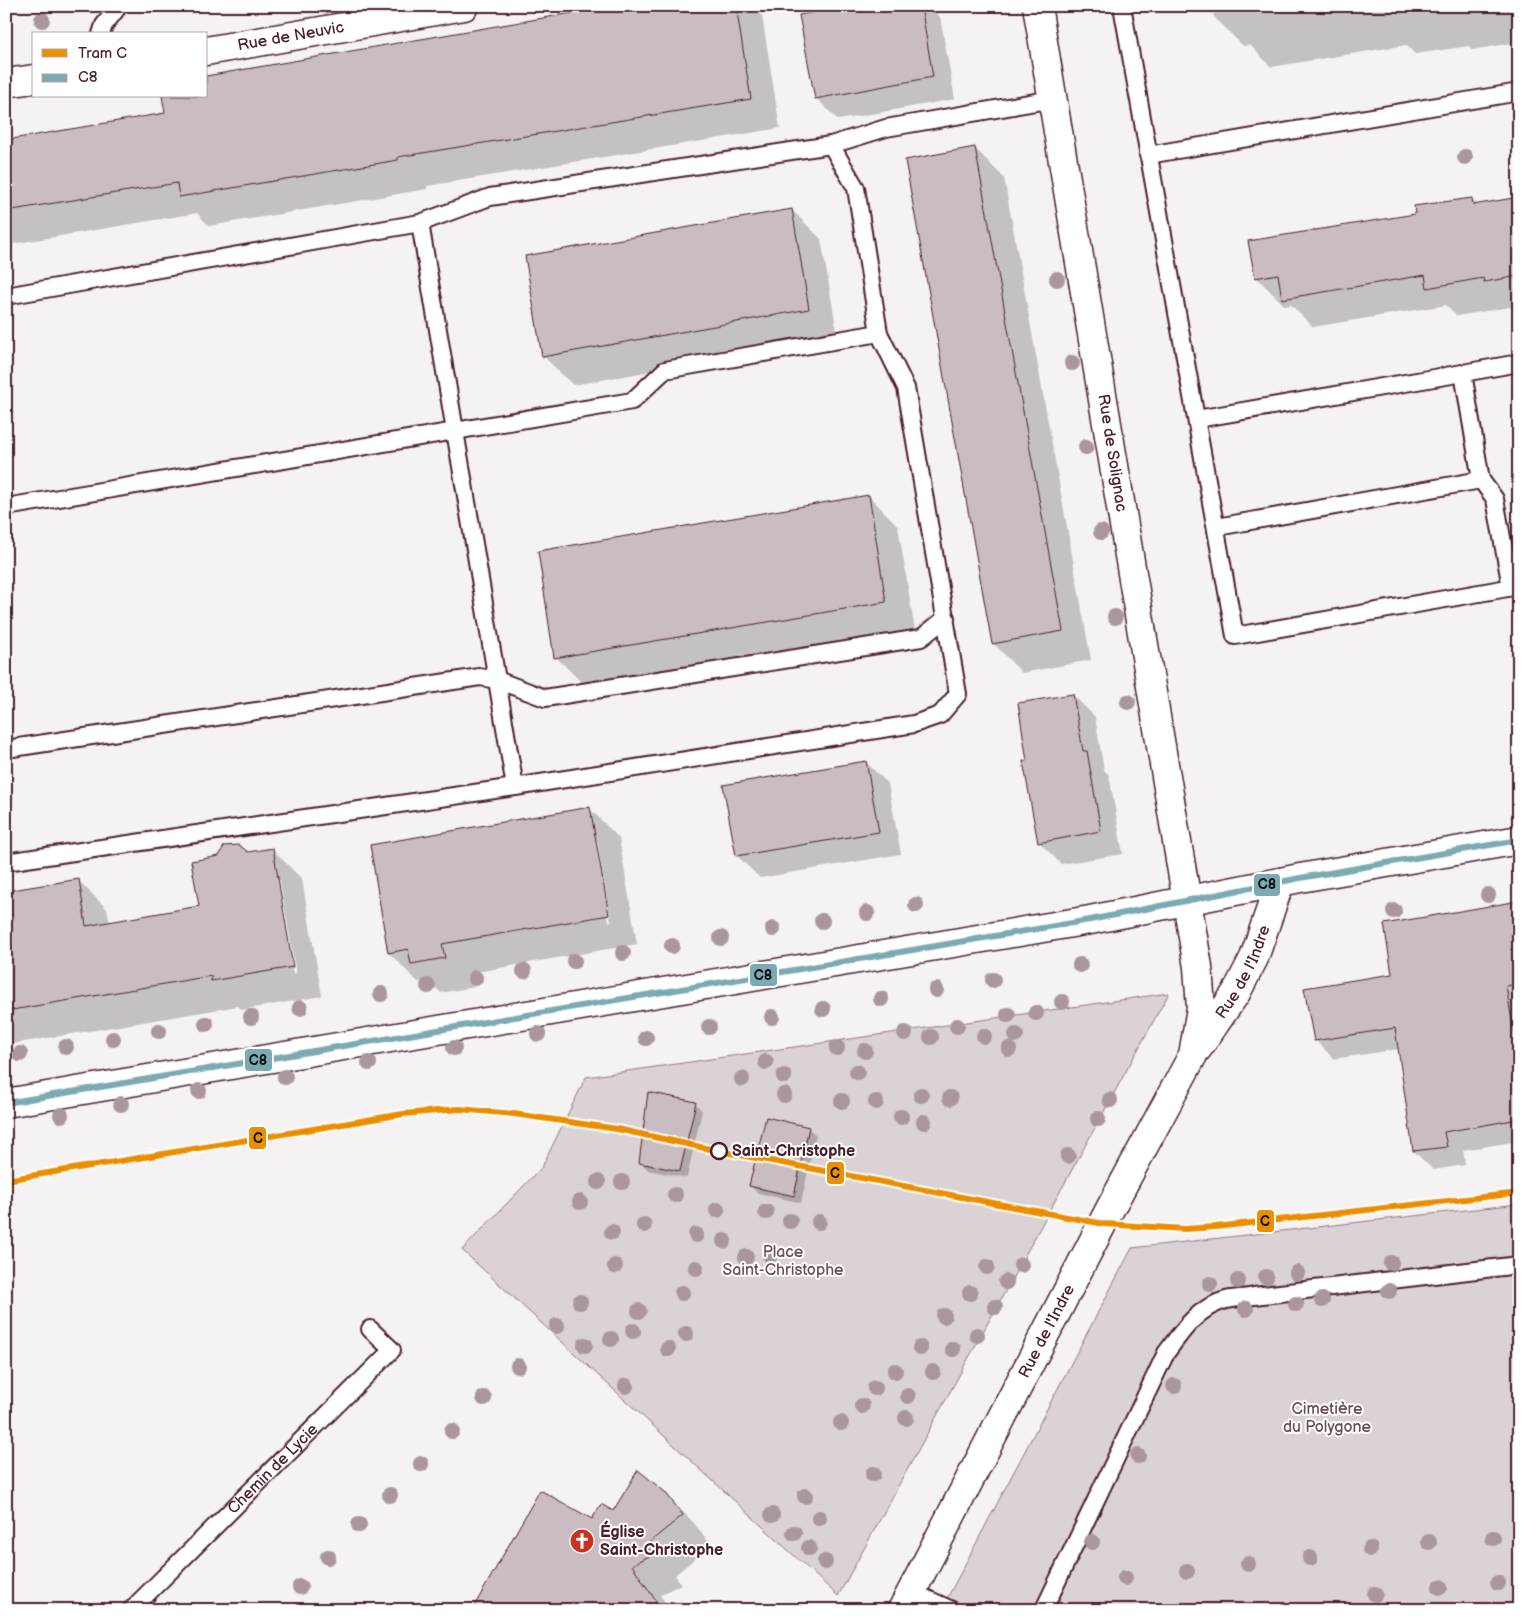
<svg xmlns="http://www.w3.org/2000/svg" width="1525" height="1616" font-family="'Balsamiq Sans',sans-serif">
	<rect width="100%" height="100%" fill="#f4f2f2"/>
	<filter id="ink" filterUnits="userSpaceOnUse"><feTurbulence type="fractalNoise" baseFrequency=".02" numOctaves="2"/><feDisplacementMap in="SourceGraphic" scale="10" xChannelSelector="R" yChannelSelector="G"/><feConvolveMatrix kernelMatrix="1 2 1 2 8 2 1 2 1" color-interpolation-filters="sRGB"/></filter>
	<g filter="url(#ink)">
		<!-- green -->
		<g fill="#dbd2d5" stroke="#927880">
			<path d="M1169,993L838,1596L462,1250L542,1167L586,1077Z"/>
			<path d="M1519,1204V1610H941L1132,1248Z"/>
		</g>
		<!-- shadow -->
		<g fill="#0003" fill-rule="evenodd">
			<path d="M621,6H751L762,16L780,128L427,186V189L209,226L197,213L6,245V141L166,114L206,96Z"/>
			<path d="M854,6H929L940,17L955,99L838,120L816,98Z"/>
			<path d="M1212,6H1519V42L1472,50L1469,46L1415,54L1406,45L1271,67L1250,45L1243,46L1214,17Z"/>
			<path d="M975,148L1004,178L1091,660L1022,673L993,643Z"/>
			<path d="M1471,199L1478,205L1519,199V310H1514L1510,307L1457,316L1446,305L1313,327L1291,305L1285,306L1256,277L1417,215Z"/>
			<path d="M792,210L821,239L838,338L573,385L543,356Z"/>
			<path d="M869,496L898,526L915,631L585,686L556,657Z"/>
			<path d="M1073,695L1095,717L1104,770L1109,775L1123,854L1061,864L1039,842L1028,762Z"/>
			<path d="M866,762L888,784L901,854L760,878L737,856Z"/>
			<path d="M590,809L619,838L637,944L471,973L474,987L441,993L428,980L418,982L389,953L372,846ZM595,840H597L611,921L609,922Z"/>
			<path d="M273,850L302,879L322,996L242,1010L238,1006L6,1045V893L78,880L107,909L110,924L200,907L247,853ZM277,880H280L296,973L293,974Z"/>
			<path d="M1519,902V1141L1463,1150L1465,1165L1433,1170L1414,1151L1399,1049L1334,1059L1315,1040L1394,975Z"/>
			<path d="M695,1103L702,1111L687,1178L648,1170L641,1162Z"/>
			<path d="M808,1128L816,1135L801,1203L758,1193L750,1186Z"/>
			<path d="M664,1493L694,1523L711,1545L675,1575L681,1584L660,1595L670,1610H474L592,1521Z"/>
		</g>
		<!-- building -->
		<g fill="#cabdc1" stroke="#4a1f2b">
			<path d="M613,6H736L751,99L398,157V160L179,197L177,183L6,211V140L165,113L162,96H206V76Z"/>
			<path d="M847,6H921L933,77L815,99L799,15Z"/>
			<path d="M975,147L1063,631L992,644L905,160Z"/>
			<path d="M1519,197V276L1484,282L1483,278L1427,288L1425,275L1282,299L1278,274L1255,278L1248,241L1415,214L1414,206L1472,198L1473,205Z"/>
			<path d="M792,209L809,309L542,357L525,256Z"/>
			<path d="M869,495L886,602L554,658L538,551Z"/>
			<path d="M1073,694L1083,751H1087L1101,831L1038,843L1023,761H1027L1018,703Z"/>
			<path d="M866,761L879,832L736,856L723,785Z"/>
			<path d="M590,807L609,915L442,944L445,958L411,964L408,949L388,953L370,845Z"/>
			<path d="M239,845L248,852L273,848L293,967L211,981V976L6,1011V891L79,879L86,926L199,906L191,861L219,856L224,846Z"/>
			<path d="M1519,901V984L1506,986L1519,1062V1119L1444,1132L1447,1147L1413,1151L1395,1028L1314,1041L1304,988L1392,974L1384,924Z"/>
			<path d="M648,1092L696,1102L680,1171L639,1163Z"/>
			<path d="M766,1117L809,1127L794,1196L749,1186Z"/>
			<path d="M638,1470L665,1492L683,1515L646,1545L653,1554L632,1565L662,1610H472L540,1490L592,1519L601,1504L613,1511Z"/>
		</g>
		<g fill="none" stroke-linecap="round" stroke-linejoin="round">
			<defs>
				<g id="lane">
					<path d="M1122,6L1235,636L1519,586"/>
					<path d="M101,34L104,25L119,6"/>
					<path d="M1148,155L1519,92"/>
					<path d="M420,223L515,787"/>
					<path d="M6,296L420,223L490,197L831,145L886,128L1053,99"/>
					<path d="M1463,373L1519,363"/>
					<path d="M1197,419L1463,373L1481,480L1217,527"/>
					<path d="M1481,480L1495,499L1511,587"/>
					<path d="M6,507L632,401L665,370L879,333"/>
					<path d="M6,749L480,677L497,680L545,698L921,638L946,618"/>
					<path d="M6,862L515,787L914,724L940,715L958,694L906,388L879,333L856,188L831,145"/>
					<path d="M912,1592L952,1610"/>
					<path d="M1044,1609L1166,1353C1182,1331 1198,1307 1226,1300C1235,1298 1245,1298 1254,1296L1519,1265"/>
					<path id="s1" d="M131,1610L392,1350L370,1329"/>
				</g>
				<g id="street">
					<path id="s2" d="M206,51L464,6"/>
					<path d="M6,83L34,79"/>
					<path id="s3" d="M1198,1048L1236,993L1254,958L1280,882"/>
					<path id="s4" d="M902,1610L1111,1207L1193,1055L1201,1008L1198,967L1037,6"/>
				</g>
				<path id="secondary" d="M6,1103L1090,920L1300,878L1519,840"/>
			</defs>
			<!-- lane casing -->
			<use href="#lane" stroke="#4a1f2b" stroke-width="20"/>
			<!-- street casing -->
			<use href="#street" stroke="#4a1f2b" stroke-width="31"/>
			<!-- secondary casing -->
			<use href="#secondary" stroke="#4a1f2b" stroke-width="31"/>
			<!-- lane -->
			<use href="#lane" stroke="#fff" stroke-width="16"/>
			<!-- street -->
			<use href="#street" stroke="#fff" stroke-width="28"/>
			<!-- secondary -->
			<use href="#secondary" stroke="#fff" stroke-width="28"/>
			<defs>
				<path id="bus-1" d="M6,1103L1090,920L1300,878L1519,840"/>
			</defs>
			<!-- bus-1 casing -->
			<use href="#bus-1" stroke="#fff" stroke-width="10"/>
			<!-- bus-1 -->
			<use href="#bus-1" stroke="#7caab3" stroke-width="6"/>
			<defs>
				<path id="tram-1" d="M6,1180L403,1114L459,1109L514,1114L617,1129L719,1151L1104,1224L1185,1229L1215,1227L1519,1193"/>
			</defs>
			<!-- tram-1 casing -->
			<use href="#tram-1" stroke="#fff" stroke-width="10"/>
			<!-- tram-1 -->
			<use href="#tram-1" stroke="#ea8e02" stroke-width="6"/>
		</g>
		<!-- trees -->
		<g fill="#aa979c">
			<circle cx="42" cy="20" r="8"/>
			<circle cx="1465" cy="157" r="8"/>
			<circle cx="1057" cy="279" r="8"/>
			<circle cx="1072" cy="363" r="8"/>
			<circle cx="1086" cy="447" r="8"/>
			<circle cx="1101" cy="532" r="8"/>
			<circle cx="1115" cy="617" r="8"/>
			<circle cx="1128" cy="702" r="8"/>
			<circle cx="1488" cy="895" r="8"/>
			<circle cx="916" cy="905" r="8"/>
			<circle cx="1394" cy="911" r="8"/>
			<circle cx="867" cy="913" r="8"/>
			<circle cx="822" cy="921" r="8"/>
			<circle cx="773" cy="929" r="8"/>
			<circle cx="721" cy="938" r="8"/>
			<circle cx="672" cy="946" r="8"/>
			<circle cx="623" cy="953" r="8"/>
			<circle cx="574" cy="961" r="8"/>
			<circle cx="1080" cy="965" r="8"/>
			<circle cx="524" cy="971" r="8"/>
			<circle cx="475" cy="978" r="8"/>
			<circle cx="993" cy="980" r="8"/>
			<circle cx="428" cy="986" r="8"/>
			<circle cx="936" cy="990" r="8"/>
			<circle cx="381" cy="994" r="8"/>
			<circle cx="881" cy="999" r="8"/>
			<circle cx="1062" cy="1002" r="8"/>
			<circle cx="300" cy="1008" r="8"/>
			<circle cx="823" cy="1009" r="8"/>
			<circle cx="1036" cy="1013" r="8"/>
			<circle cx="1008" cy="1015" r="8"/>
			<circle cx="251" cy="1017" r="8"/>
			<circle cx="772" cy="1017" r="8"/>
			<circle cx="206" cy="1024" r="8"/>
			<circle cx="957" cy="1026" r="8"/>
			<circle cx="709" cy="1027" r="8"/>
			<circle cx="159" cy="1031" r="8"/>
			<circle cx="905" cy="1033" r="8"/>
			<circle cx="538" cy="1034" r="8"/>
			<circle cx="1016" cy="1035" r="8"/>
			<circle cx="984" cy="1036" r="8"/>
			<circle cx="931" cy="1037" r="8"/>
			<circle cx="646" cy="1038" r="8"/>
			<circle cx="113" cy="1039" r="8"/>
			<circle cx="66" cy="1047" r="8"/>
			<circle cx="454" cy="1048" r="8"/>
			<circle cx="837" cy="1048" r="8"/>
			<circle cx="1009" cy="1049" r="8"/>
			<circle cx="865" cy="1051" r="8"/>
			<circle cx="20" cy="1054" r="8"/>
			<circle cx="766" cy="1062" r="8"/>
			<circle cx="369" cy="1063" r="8"/>
			<circle cx="857" cy="1072" r="8"/>
			<circle cx="784" cy="1076" r="8"/>
			<circle cx="285" cy="1077" r="8"/>
			<circle cx="742" cy="1079" r="8"/>
			<circle cx="199" cy="1091" r="8"/>
			<circle cx="784" cy="1095" r="8"/>
			<circle cx="921" cy="1095" r="8"/>
			<circle cx="950" cy="1098" r="8"/>
			<circle cx="1110" cy="1100" r="8"/>
			<circle cx="842" cy="1101" r="8"/>
			<circle cx="876" cy="1102" r="8"/>
			<circle cx="121" cy="1104" r="8"/>
			<circle cx="61" cy="1115" r="8"/>
			<circle cx="901" cy="1117" r="8"/>
			<circle cx="1098" cy="1119" r="8"/>
			<circle cx="924" cy="1122" r="8"/>
			<circle cx="1068" cy="1156" r="8"/>
			<circle cx="598" cy="1182" r="8"/>
			<circle cx="622" cy="1182" r="8"/>
			<circle cx="675" cy="1195" r="8"/>
			<circle cx="580" cy="1202" r="8"/>
			<circle cx="717" cy="1210" r="8"/>
			<circle cx="766" cy="1212" r="8"/>
			<circle cx="790" cy="1221" r="8"/>
			<circle cx="819" cy="1222" r="8"/>
			<circle cx="644" cy="1225" r="8"/>
			<circle cx="612" cy="1232" r="8"/>
			<circle cx="696" cy="1235" r="8"/>
			<circle cx="724" cy="1241" r="8"/>
			<circle cx="770" cy="1255" r="8"/>
			<circle cx="746" cy="1257" r="8"/>
			<circle cx="1391" cy="1263" r="8"/>
			<circle cx="1021" cy="1265" r="8"/>
			<circle cx="615" cy="1266" r="8"/>
			<circle cx="987" cy="1267" r="8"/>
			<circle cx="696" cy="1268" r="8"/>
			<circle cx="1297" cy="1273" r="8"/>
			<circle cx="1266" cy="1277" r="8"/>
			<circle cx="1238" cy="1281" r="8"/>
			<circle cx="1006" cy="1282" r="8"/>
			<circle cx="1210" cy="1284" r="8"/>
			<circle cx="1389" cy="1291" r="8"/>
			<circle cx="682" cy="1293" r="8"/>
			<circle cx="970" cy="1293" r="8"/>
			<circle cx="1322" cy="1300" r="8"/>
			<circle cx="580" cy="1302" r="8"/>
			<circle cx="1296" cy="1304" r="8"/>
			<circle cx="995" cy="1307" r="8"/>
			<circle cx="1246" cy="1309" r="8"/>
			<circle cx="639" cy="1311" r="8"/>
			<circle cx="944" cy="1316" r="8"/>
			<circle cx="557" cy="1326" r="8"/>
			<circle cx="633" cy="1331" r="8"/>
			<circle cx="686" cy="1334" r="8"/>
			<circle cx="977" cy="1335" r="8"/>
			<circle cx="611" cy="1339" r="8"/>
			<circle cx="585" cy="1345" r="8"/>
			<circle cx="920" cy="1348" r="8"/>
			<circle cx="668" cy="1349" r="8"/>
			<circle cx="953" cy="1349" r="8"/>
			<circle cx="518" cy="1366" r="8"/>
			<circle cx="895" cy="1371" r="8"/>
			<circle cx="933" cy="1372" r="8"/>
			<circle cx="626" cy="1386" r="8"/>
			<circle cx="1174" cy="1386" r="8"/>
			<circle cx="875" cy="1388" r="8"/>
			<circle cx="908" cy="1396" r="8"/>
			<circle cx="484" cy="1398" r="8"/>
			<circle cx="862" cy="1406" r="8"/>
			<circle cx="906" cy="1418" r="8"/>
			<circle cx="841" cy="1423" r="8"/>
			<circle cx="452" cy="1431" r="8"/>
			<circle cx="1138" cy="1456" r="8"/>
			<circle cx="421" cy="1464" r="8"/>
			<circle cx="873" cy="1474" r="8"/>
			<circle cx="390" cy="1495" r="8"/>
			<circle cx="805" cy="1496" r="8"/>
			<circle cx="772" cy="1515" r="8"/>
			<circle cx="819" cy="1518" r="8"/>
			<circle cx="359" cy="1525" r="8"/>
			<circle cx="794" cy="1533" r="8"/>
			<circle cx="1493" cy="1538" r="8"/>
			<circle cx="1092" cy="1542" r="8"/>
			<circle cx="1429" cy="1542" r="8"/>
			<circle cx="809" cy="1548" r="8"/>
			<circle cx="1370" cy="1549" r="8"/>
			<circle cx="328" cy="1557" r="8"/>
			<circle cx="1310" cy="1558" r="8"/>
			<circle cx="825" cy="1562" r="8"/>
			<circle cx="1248" cy="1564" r="8"/>
			<circle cx="1187" cy="1571" r="8"/>
			<circle cx="1125" cy="1578" r="8"/>
			<circle cx="1498" cy="1583" r="8"/>
			<circle cx="300" cy="1587" r="8"/>
			<circle cx="1440" cy="1587" r="8"/>
			<circle cx="1375" cy="1594" r="8"/>
		</g>
	</g>
	<!-- icons -->
	<defs>
		<symbol id="church-disc" viewBox="-11 -11 22 22"><circle r="9.5" fill="#c8321e" stroke="#fff"/><path d="M-1.2-6h2.4v3.5h3.3v2.4h-3.3V6h-2.4V-.1h-3.3v-2.4h3.3Z" fill="#fff"/></symbol>
	</defs>
	<g fill-rule="evenodd">
		<use href="#church-disc" x="568" y="1527" width="28" height="28"/>
	</g>
	<!-- markers -->
	<circle fill="#fff" stroke="#4a1f2b" stroke-width="2.5" cx="719" cy="1151" r="8"/>
	<g text-anchor="middle" dominant-baseline="central" stroke-width="4" stroke-linejoin="round" paint-order="stroke">
		<!-- street labels -->
		<g font-size="16" fill="#4a1f2b" stroke="#fff">
			<text stroke="none"><textPath href="#s2" startOffset="86">Rue de Neuvic</textPath></text>
			<text transform="translate(1112 453) rotate(81)">Rue de Solignac</text>
			<text stroke="none"><textPath href="#s3" startOffset="89">Rue de l'Indre</textPath></text>
			<text stroke="none"><textPath href="#s4" startOffset="314">Rue de l'Indre</textPath></text>
			<text stroke="none"><textPath href="#s1" startOffset="200">Chemin de Lycie</textPath></text>
		</g>
		<!-- stop labels -->
		<g font-size="16" font-weight="bold" fill="#4a1f2b" stroke="#fff" text-anchor="start">
			<text x="732" y="1151">Saint-Christophe</text>
		</g>
		<!-- park labels -->
		<g font-size="16" fill="#6e4c56" stroke="#fff">
			<text x="783" y="1252">Place<tspan x="783" dy="18">Saint-Christophe</tspan></text>
			<text x="1327" y="1409">Cimetière<tspan x="1327" dy="18">du Polygone</tspan></text>
		</g>
		<!-- poi labels -->
		<g font-size="16" font-weight="bold" fill="#4a1f2b" stroke="#fff" text-anchor="start">
			<text x="600" y="1532">Église<tspan x="600" dy="18">Saint-Christophe</tspan></text>
		</g>
	</g>
	<g stroke="#fff" stroke-width="2">
		<rect x="1253" y="873" width="28" height="24" rx="5" fill="#7caab3"/>
		<rect x="749" y="963" width="29" height="24" rx="5" fill="#7caab3"/>
		<rect x="244" y="1048" width="29" height="24" rx="5" fill="#7caab3"/>
		<rect x="248" y="1126" width="19" height="24" rx="5" fill="#ea8e02"/>
		<rect x="826" y="1161" width="19" height="24" rx="5" fill="#ea8e02"/>
		<rect x="1256" y="1209" width="19" height="24" rx="5" fill="#ea8e02"/>
	</g>
	<g font-size="14" text-anchor="middle" font-weight="bold" fill="#111">
		<text x="1267" y="889">C8</text>
		<text x="763" y="980">C8</text>
		<text x="258" y="1065">C8</text>
		<text x="258" y="1143">C</text>
		<text x="835" y="1178">C</text>
		<text x="1265" y="1226">C</text>
	</g>
	<!-- margin -->
	<rect width="1525" height="1616" fill="none" stroke="#fff" stroke-width="25"/>
	<rect x="12" y="12" width="1500" height="1591" fill="none" stroke="#4a1f2b" stroke-width="2" filter="url(#ink)"/>
	<!-- legend -->
	<rect x="32" y="32" width="175" height="65" fill="#ffffff" stroke="#b7a5aa"/>
	<rect x="42" y="49" width="25" height="8" fill="#ea8e02" stroke="#b7a5aa"/>
	<text x="78" y="58" font-size="15" fill="#4a1f2b">Tram C</text>
	<rect x="42" y="74" width="25" height="8" fill="#7caab3" stroke="#b7a5aa"/>
	<text x="78" y="82" font-size="15" fill="#4a1f2b">C8</text>
</svg>
